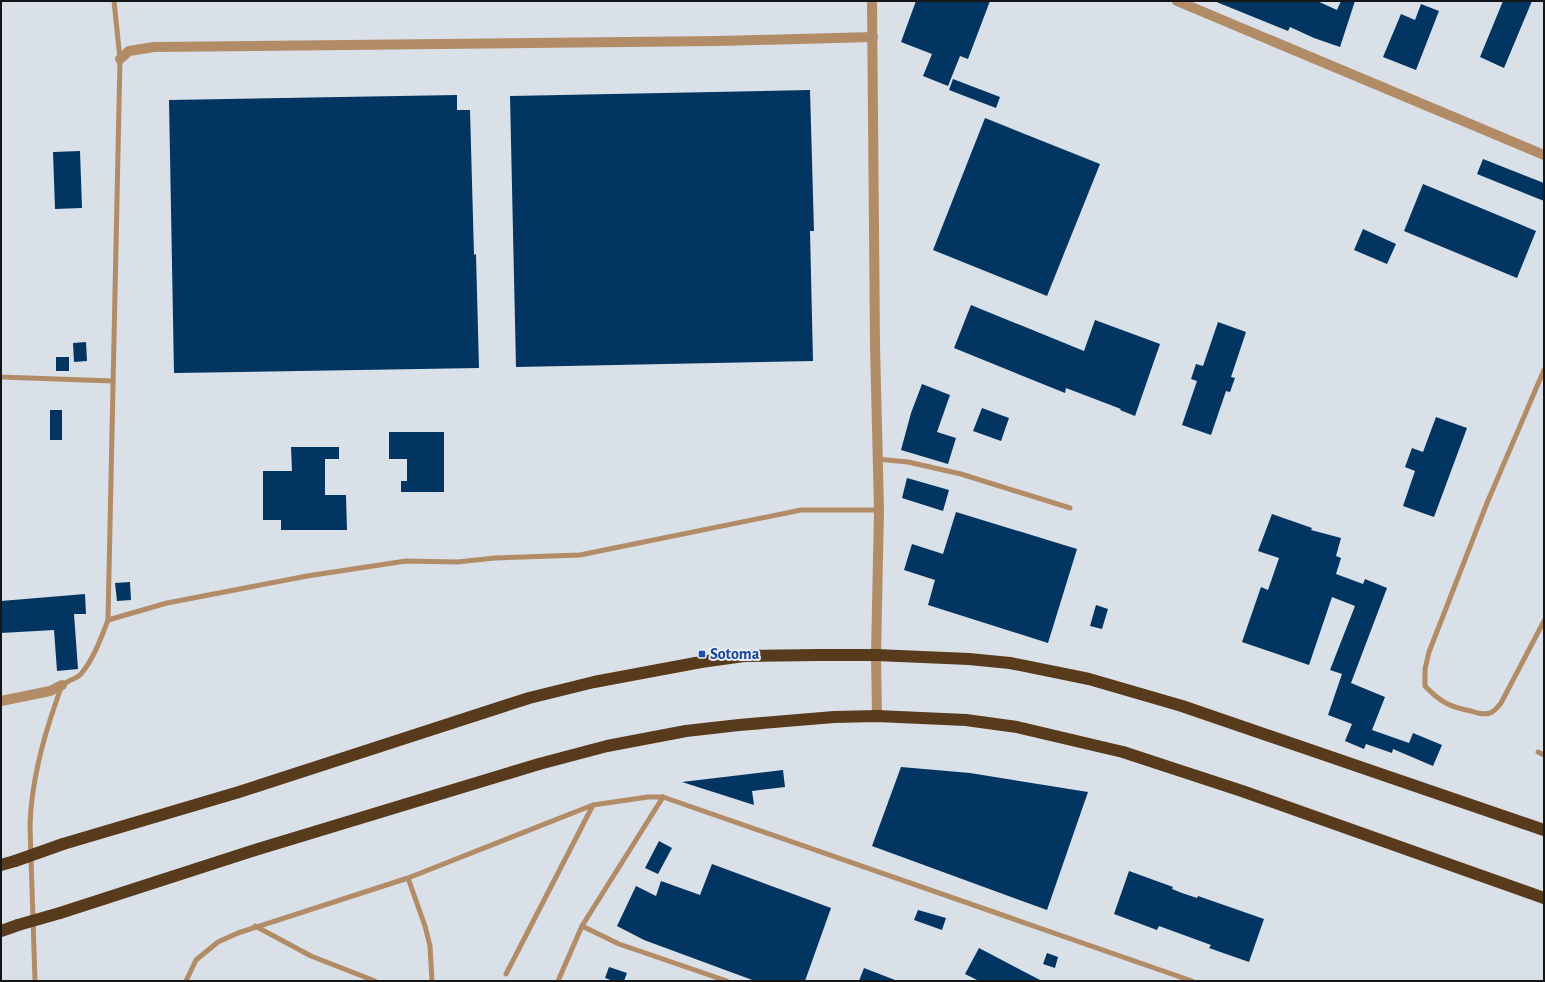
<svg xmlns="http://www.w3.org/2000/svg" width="1545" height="982" font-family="'Alegreya Sans',sans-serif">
	<rect width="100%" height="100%" fill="#dae0e7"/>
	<!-- building -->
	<g fill="#023562">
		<path d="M916,1H990L968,59L960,56L948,86L923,76L932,54L901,42Z"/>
		<path d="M1214,1H1317L1337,10L1341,1H1355L1340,47L1314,38L1290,27L1288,31Z"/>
		<path d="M1503,1H1532L1504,68L1480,57Z"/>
		<path d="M1421,4L1439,11L1416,70L1383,57L1401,14L1415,20Z"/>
		<path d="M953,79L1000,97L996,108L949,90Z"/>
		<path d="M810,90L814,231H810L813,361L516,367L510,96Z"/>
		<path d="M457,95V110H470L474,255L476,254L479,368L174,373L169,100Z"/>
		<path d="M985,118L1100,164L1047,296L933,250Z"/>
		<path d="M80,151L82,208L55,209L53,152Z"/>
		<path d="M1483,159L1544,183V201L1477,174Z"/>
		<path d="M1423,184L1536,231L1517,278L1404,231Z"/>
		<path d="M1363,229L1396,244L1387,264L1354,250Z"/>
		<path d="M971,305L1084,351L1095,320L1160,344L1135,416L1120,410L1121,409L1066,388L1065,393L954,348Z"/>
		<path d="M1218,322L1246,332L1231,377L1235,378L1230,392L1226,391L1211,435L1182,425L1197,381L1191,379L1196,364L1203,366Z"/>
		<path d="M86,342L87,361L74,362L73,343Z"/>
		<rect x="56" y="357" width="13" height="14"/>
		<path d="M922,384L950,395L937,432L956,438L948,464L901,450L911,413Z"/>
		<path d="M982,408L1009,418L1001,441L973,431Z"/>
		<rect x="50" y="410" width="12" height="30"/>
		<path d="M1436,417L1467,428L1434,517L1403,506L1415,471L1405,467L1412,448L1423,452Z"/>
		<path d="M389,432H444V492H401V481H407V459H389Z"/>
		<path d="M291,447H339V459H325V495H346L347,530H281V520H263V471H292Z"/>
		<path d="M907,478L949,490L943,511L902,498Z"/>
		<path d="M956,512L1077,549L1048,643L928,605L935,580L904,570L912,544L943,554Z"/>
		<path d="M1272,514L1312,528L1311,530L1341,538L1336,556L1341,558L1336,574L1363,584L1365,579L1387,588L1351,683L1385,697L1372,730L1409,743L1413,733L1442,745L1433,766L1393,749L1392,753L1366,744L1364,749L1345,741L1352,724L1328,715L1342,674L1330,670L1355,606L1332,597L1309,665L1242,642L1261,587L1268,590L1279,558L1258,551Z"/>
		<path d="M130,582L131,600L117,601L115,583Z"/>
		<path d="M85,594L86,614H74L78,669L57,671L54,630L1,633V601Z"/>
		<path d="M1096,605L1108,609L1102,629L1090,626Z"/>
		<path d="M901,767L970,773L1088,792L1047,910L872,846Z"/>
		<path d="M783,770L785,787L752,791L754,805L682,782Z"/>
		<path d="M659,841L672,848L658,874L645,868Z"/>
		<path d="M712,864L831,908L805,981H755L644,940L617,926L636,886L656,896L661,881L700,895Z"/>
		<path d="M1129,871L1173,887L1172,889L1182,893L1197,898L1198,896L1264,919L1249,962L1209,948L1211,945L1159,926L1157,930L1114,914Z"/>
		<path d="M918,910L946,918L942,930L914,920Z"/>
		<path d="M979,948L1042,981H979L965,974Z"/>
		<path d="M1047,953L1058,957L1055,968L1043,964Z"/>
		<path d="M609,967L627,973L624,981H613L605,978Z"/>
		<path d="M864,968L895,980V981H859Z"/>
	</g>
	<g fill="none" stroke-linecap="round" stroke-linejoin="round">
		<!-- lane -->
		<g stroke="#b28c67" stroke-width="5">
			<path d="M1544,370L1487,503L1429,652L1425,669V686C1440,702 1450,707 1471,711C1477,713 1483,715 1490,713C1495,711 1498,707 1501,703L1544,621"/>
			<path d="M1,377L113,381"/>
			<path d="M877,459L908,462L961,474L1070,508"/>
			<path d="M108,620L167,603L307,576L406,561L457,562L495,558L580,555L801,510H879"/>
			<path d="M1538,752L1544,755"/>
			<path d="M408,878L425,926L430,946L432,981"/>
			<path d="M255,926L311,956L375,981"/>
			<path d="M582,926L619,944L727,981"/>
			<path d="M506,974L593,805"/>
			<path d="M35,981L30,826C31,784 42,742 56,702C58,697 60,688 63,685C68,680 76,679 81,674C94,658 101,638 108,620L120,59L114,1"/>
			<path d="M186,981L196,960L218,942L238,933L408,878L593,805L648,797H663L1192,981"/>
			<path d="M558,981L582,926L663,797"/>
		</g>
		<!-- street -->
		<g stroke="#b28c67" stroke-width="10">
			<path d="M872,1L875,345L879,510L876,655L877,716"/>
			<path d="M1177,1L1544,155"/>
			<path d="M120,59L129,51L154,47L719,41L873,37"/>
			<path d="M1,701L50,691L62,685"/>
		</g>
		<!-- highway -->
		<g stroke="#583b1c" stroke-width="12">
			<path d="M63,844L239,792L529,698L594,682L701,662L744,656L817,655H876L969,659L1010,663L1089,679L1182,706L1544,830"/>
			<path d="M1,865L15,861"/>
			<path d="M60,913L255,850L539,764L607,746L686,731L739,725L834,717L877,716L966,720L1017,727L1123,752L1242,791L1544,898"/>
			<path d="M1,931L18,925"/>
		</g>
		<!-- highway-bridge -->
		<g stroke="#583b1c" stroke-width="12">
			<path d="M15,861L63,844"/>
			<path d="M18,925L60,913"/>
		</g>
	</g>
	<!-- markers -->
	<rect fill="#1a4fb4" stroke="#e7edf4" stroke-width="1.5" x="698" y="650" width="8" height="8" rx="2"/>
	<g text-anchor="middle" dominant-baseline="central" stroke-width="4" stroke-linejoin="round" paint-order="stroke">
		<!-- transit labels -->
		<g font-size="16" font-weight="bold" fill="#164399" stroke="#e7edf4" text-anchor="start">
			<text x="710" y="654">Sotoma</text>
		</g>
	</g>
	<!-- border -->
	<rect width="1545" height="982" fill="none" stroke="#131517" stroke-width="4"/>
</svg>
